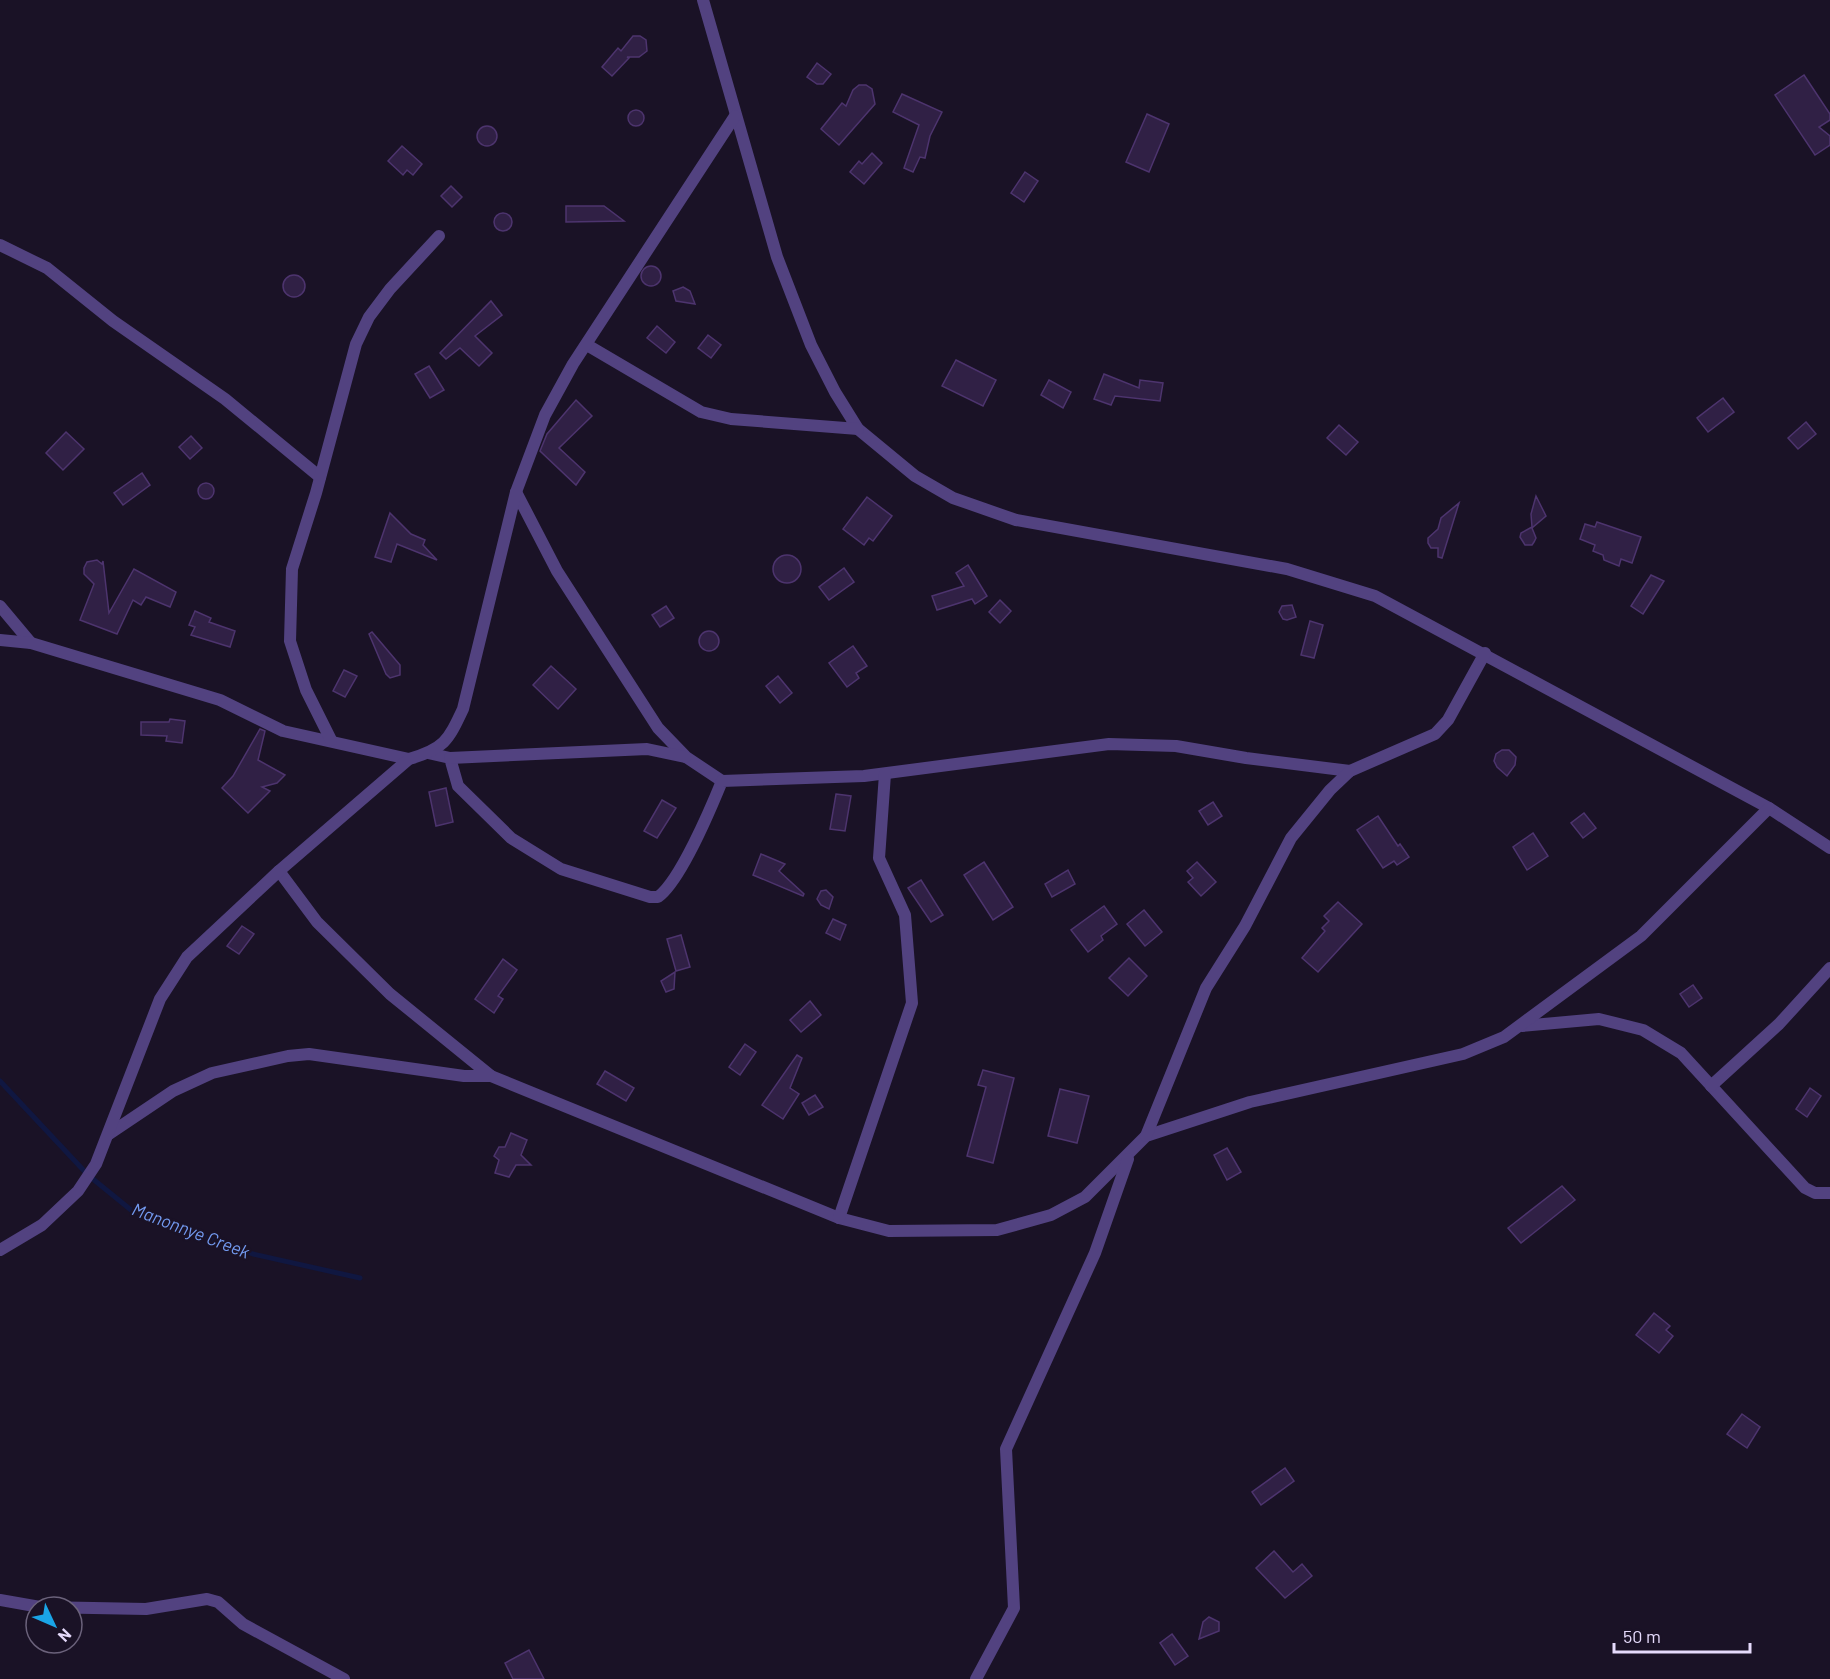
<svg xmlns="http://www.w3.org/2000/svg" width="1830" height="1679" font-family="Barlow,sans-serif">
	<rect width="100%" height="100%" fill="#1a1226"/>
	<g fill="none" stroke-linecap="round" stroke-linejoin="round">
		<!-- stream -->
		<path stroke="#101741" stroke-width="5" d="M0,1081L88,1175L131,1210L253,1254L360,1278"/>
	</g>
	<!-- building -->
	<g fill="#302045" stroke="#4d346e" stroke-width="1.5">
		<path d="M633,36H640L646,40L647,51L639,57H627L629,58L612,76L602,67L618,48L621,51Z"/>
		<path d="M817,63L831,74L823,84H817L807,77Z"/>
		<path d="M1804,75L1830,114V120L1819,127L1830,136V145L1815,155L1775,95Z"/>
		<path d="M859,85H866L872,89L875,104L839,145L821,129L842,103L846,106L853,90Z"/>
		<path d="M902,94L942,112L930,136L925,158L920,157L913,172L904,168L919,125L893,112Z"/>
		<circle cx="636" cy="118" r="8"/>
		<path d="M1147,114L1169,124L1149,172L1126,162Z"/>
		<circle cx="487" cy="136" r="10"/>
		<path d="M402,146L422,164L413,175L407,170L403,175L388,161Z"/>
		<path d="M872,153L882,163L864,184L850,172L859,161L862,164Z"/>
		<path d="M1025,172L1038,181L1024,202L1011,193Z"/>
		<path d="M451,186L462,197L452,207L441,196Z"/>
		<path d="M566,206H604L624,221L566,222Z"/>
		<circle cx="503" cy="222" r="9"/>
		<circle cx="651" cy="276" r="10"/>
		<circle cx="294" cy="286" r="11"/>
		<path d="M683,287L690,291L695,304L676,301L673,291Z"/>
		<path d="M491,301L502,315L475,336L492,353L479,366L460,348L446,359L440,353Z"/>
		<path d="M657,326L675,342L666,353L647,338Z"/>
		<path d="M708,335L721,345L711,358L698,348Z"/>
		<path d="M956,360L996,380L983,406L942,386Z"/>
		<path d="M429,366L444,390L430,398L415,374Z"/>
		<path d="M1104,374L1139,388L1140,380L1163,383L1160,401L1115,396L1111,405L1094,399Z"/>
		<path d="M1049,380L1071,392L1063,408L1041,395Z"/>
		<path d="M1723,398L1734,412L1708,432L1697,418Z"/>
		<path d="M576,400L592,416L559,448L585,472L576,485L540,451L547,434Z"/>
		<path d="M1806,422L1816,434L1798,449L1788,438Z"/>
		<path d="M1339,425L1358,442L1346,455L1327,438Z"/>
		<path d="M66,432L84,449L63,470L46,453Z"/>
		<path d="M191,436L202,448L190,459L179,447Z"/>
		<path d="M142,473L150,485L123,505L114,493Z"/>
		<circle cx="206" cy="491" r="8"/>
		<path d="M1536,496L1546,516L1532,528L1536,538L1534,542L1532,545H1525L1520,537L1521,533L1532,527L1531,514Z"/>
		<path d="M867,497L892,516L873,541L869,538L864,545L843,529Z"/>
		<path d="M1459,503L1442,558L1438,557V548H1431L1428,543V538L1438,529L1441,518Z"/>
		<path d="M390,513L411,534L425,540L423,545L437,560L397,544L391,562L375,557Z"/>
		<path d="M1597,522L1641,537L1632,563L1621,559L1619,566L1604,560L1603,555L1593,551L1595,545L1580,539L1585,524L1595,527Z"/>
		<circle cx="787" cy="569" r="14"/>
		<path d="M97,560L102,564L103,561L109,613L134,569L176,592L170,607L146,597L141,605L133,600L117,634L80,620L94,584L84,574V568L87,562Z"/>
		<path d="M968,565L987,596L975,604L972,599L937,610L932,596L964,586L956,573Z"/>
		<path d="M844,568L854,582L829,600L819,587Z"/>
		<path d="M1651,575L1664,581L1643,614L1631,606Z"/>
		<path d="M1000,600L1011,611L1000,623L989,612Z"/>
		<path d="M1292,605L1296,617L1287,620L1283,619L1279,612L1282,606Z"/>
		<path d="M666,606L674,618L660,627L652,615Z"/>
		<path d="M195,611L211,618L209,622L235,631L230,647L191,635L195,627L189,625Z"/>
		<path d="M1310,621L1323,625L1314,658L1301,655Z"/>
		<circle cx="709" cy="641" r="10"/>
		<path d="M372,632L400,665V675L390,678L386,674L369,634Z"/>
		<path d="M853,646L867,666L856,673L859,678L847,687L829,663Z"/>
		<path d="M551,666L576,689L558,709L533,685Z"/>
		<path d="M344,670L357,676L345,697L333,691Z"/>
		<path d="M778,676L792,693L780,703L766,686Z"/>
		<path d="M170,719L185,721L182,743L166,741L167,736L141,735V722H169Z"/>
		<path d="M260,729L265,731L258,760L285,775L277,783L262,787L270,791L248,813L222,788L233,776Z"/>
		<path d="M1502,750H1509L1516,757L1515,765L1507,776L1497,767L1494,761L1496,754Z"/>
		<path d="M446,788L453,822L436,826L429,792Z"/>
		<path d="M836,794L851,796L845,831L830,829Z"/>
		<path d="M662,800L676,808L657,838L644,831Z"/>
		<path d="M1213,802L1222,816L1208,825L1199,811Z"/>
		<path d="M1584,813L1596,828L1583,838L1571,823Z"/>
		<path d="M1378,816L1398,846L1400,844L1409,857L1397,865L1394,861L1383,868L1357,830Z"/>
		<path d="M1533,833L1548,856L1527,870L1513,847Z"/>
		<path d="M761,854L785,864L779,871L804,894L803,896L753,875Z"/>
		<path d="M984,862L1013,907L993,920L964,875Z"/>
		<path d="M1197,862L1216,882L1201,896L1188,882L1193,878L1187,871Z"/>
		<path d="M1068,870L1075,884L1052,897L1045,884Z"/>
		<path d="M921,880L943,915L931,922L908,888Z"/>
		<path d="M826,890L833,897L829,909L821,905L817,899L821,891Z"/>
		<path d="M1338,902L1362,924L1318,972L1302,958L1325,931L1322,928L1329,921L1324,916Z"/>
		<path d="M1104,906L1117,924L1101,936L1103,940L1088,952L1071,930Z"/>
		<path d="M1144,910L1162,932L1145,946L1127,924Z"/>
		<path d="M833,919L846,925L840,940L826,933Z"/>
		<path d="M242,926L254,934L239,954L227,946Z"/>
		<path d="M681,935L690,967L676,971L667,939Z"/>
		<path d="M1129,958L1147,976L1128,996L1109,978Z"/>
		<path d="M503,959L517,970L498,996L503,999L494,1013L475,999Z"/>
		<path d="M675,972L674,989L666,992L661,981Z"/>
		<path d="M1693,985L1702,998L1689,1007L1680,994Z"/>
		<path d="M810,1001L821,1015L801,1032L790,1020Z"/>
		<path d="M745,1044L756,1052L740,1075L729,1067Z"/>
		<path d="M797,1055L802,1058L790,1088L799,1094L783,1119L762,1105Z"/>
		<path d="M983,1070L1014,1078L993,1163L967,1156L986,1087L978,1085Z"/>
		<path d="M605,1071L634,1088L626,1101L597,1084Z"/>
		<path d="M1810,1088L1821,1096L1807,1117L1796,1109Z"/>
		<path d="M1060,1089L1089,1096L1077,1143L1048,1136Z"/>
		<path d="M815,1095L823,1107L809,1115L802,1103Z"/>
		<path d="M511,1133L527,1140L521,1155L531,1165H516L509,1177L495,1173L499,1160L494,1156L499,1147H505Z"/>
		<path d="M1227,1148L1241,1172L1227,1180L1214,1155Z"/>
		<path d="M1562,1186L1575,1200L1521,1243L1508,1228Z"/>
		<path d="M1654,1313L1670,1326L1666,1330L1673,1336L1659,1353L1636,1335Z"/>
		<path d="M1742,1414L1760,1427L1747,1448L1727,1434Z"/>
		<path d="M1285,1468L1294,1481L1261,1505L1252,1492Z"/>
		<path d="M1274,1551L1293,1572L1302,1564L1312,1576L1285,1598L1256,1568Z"/>
		<path d="M1209,1617L1219,1622V1631L1199,1639L1203,1622Z"/>
		<path d="M1172,1634L1188,1656L1175,1665L1160,1643Z"/>
		<path d="M529,1650L544,1679H513L505,1663Z"/>
	</g>
	<g fill="none" stroke-linecap="round" stroke-linejoin="round">
		<!-- minor -->
		<g stroke="#524280" stroke-width="12">
			<path d="M703,0L777,257L811,345L835,392L858,429L915,476L953,498L1016,520L1287,569L1375,596L1769,808L1830,848"/>
			<path d="M0,245L47,268L113,321L225,399L320,477"/>
			<path d="M587,345L701,412L731,419L858,429"/>
			<path d="M516,492L557,571L658,728L686,757L722,781"/>
			<path d="M0,606L31,643"/>
			<path d="M0,640L31,643L220,700L283,731L409,759"/>
			<path d="M331,740L306,690L290,641L292,569L316,493L356,344L369,317L390,289L439,236"/>
			<path d="M428,753L450,758L458,786L511,838L561,869L650,897H658C680,881 711,808 722,781L864,776L1109,744L1176,746L1246,758L1350,771"/>
			<path d="M450,758L647,749L685,757"/>
			<path d="M279,871L317,922L390,994L491,1076"/>
			<path d="M1522,1026L1599,1019L1643,1030L1681,1053L1805,1188L1815,1193H1830"/>
			<path d="M1711,1086L1779,1024L1830,968"/>
			<path d="M109,1134L173,1091L212,1073L288,1056L309,1054L464,1076H491L839,1218L889,1231L997,1230L1051,1215L1085,1197L1146,1136L1250,1102L1463,1054L1504,1037L1641,936L1769,808"/>
			<path d="M1146,1136L1206,988L1245,926L1291,838L1330,790L1350,771L1435,734L1448,720L1485,653"/>
			<path d="M839,1218L912,1003L905,915L879,858L885,774"/>
			<path d="M0,1250L42,1225L78,1191L96,1164L160,999L187,957L279,871L409,759C444,749 448,741 463,709L516,492L545,415L573,364L735,116"/>
			<path d="M0,1600L40,1607L146,1609L207,1599L218,1602L243,1624L344,1679"/>
			<path d="M976,1679L1014,1608L1006,1449L1095,1253L1128,1159"/>
		</g>
	</g>
	<g text-anchor="middle" dominant-baseline="central" stroke-width="5" stroke-linejoin="round" paint-order="stroke">
		<!-- water labels -->
		<g font-size="18" font-style="italic" fill="#739af0" stroke="#1a1226">
			<text transform="translate(191 1230) rotate(21)">Manonnye Creek</text>
		</g>
	</g>
	<!-- north arrow -->
	<g transform="translate(54 1625) rotate(134)"><circle r="28" fill="#1a1226" stroke="#6b627b" stroke-width="1.5"/>
	<path d="M0-4.5L10 22L0 15L-10 22Z" fill="#1aa5e7"/>
	<text y="-9" font-size="16" font-weight="bold" text-anchor="middle" fill="#e5dafb">N</text>
	</g>
	<!-- scale -->
	<path d="M1614 1643v9h136v-9" fill="none" stroke="#e5dafb" stroke-width="3"/>
	<text x="1623" y="1643" font-size="18" fill="#e5dafb" stroke="#1a1226" stroke-width="4.5" paint-order="stroke">50 m</text>
</svg>
